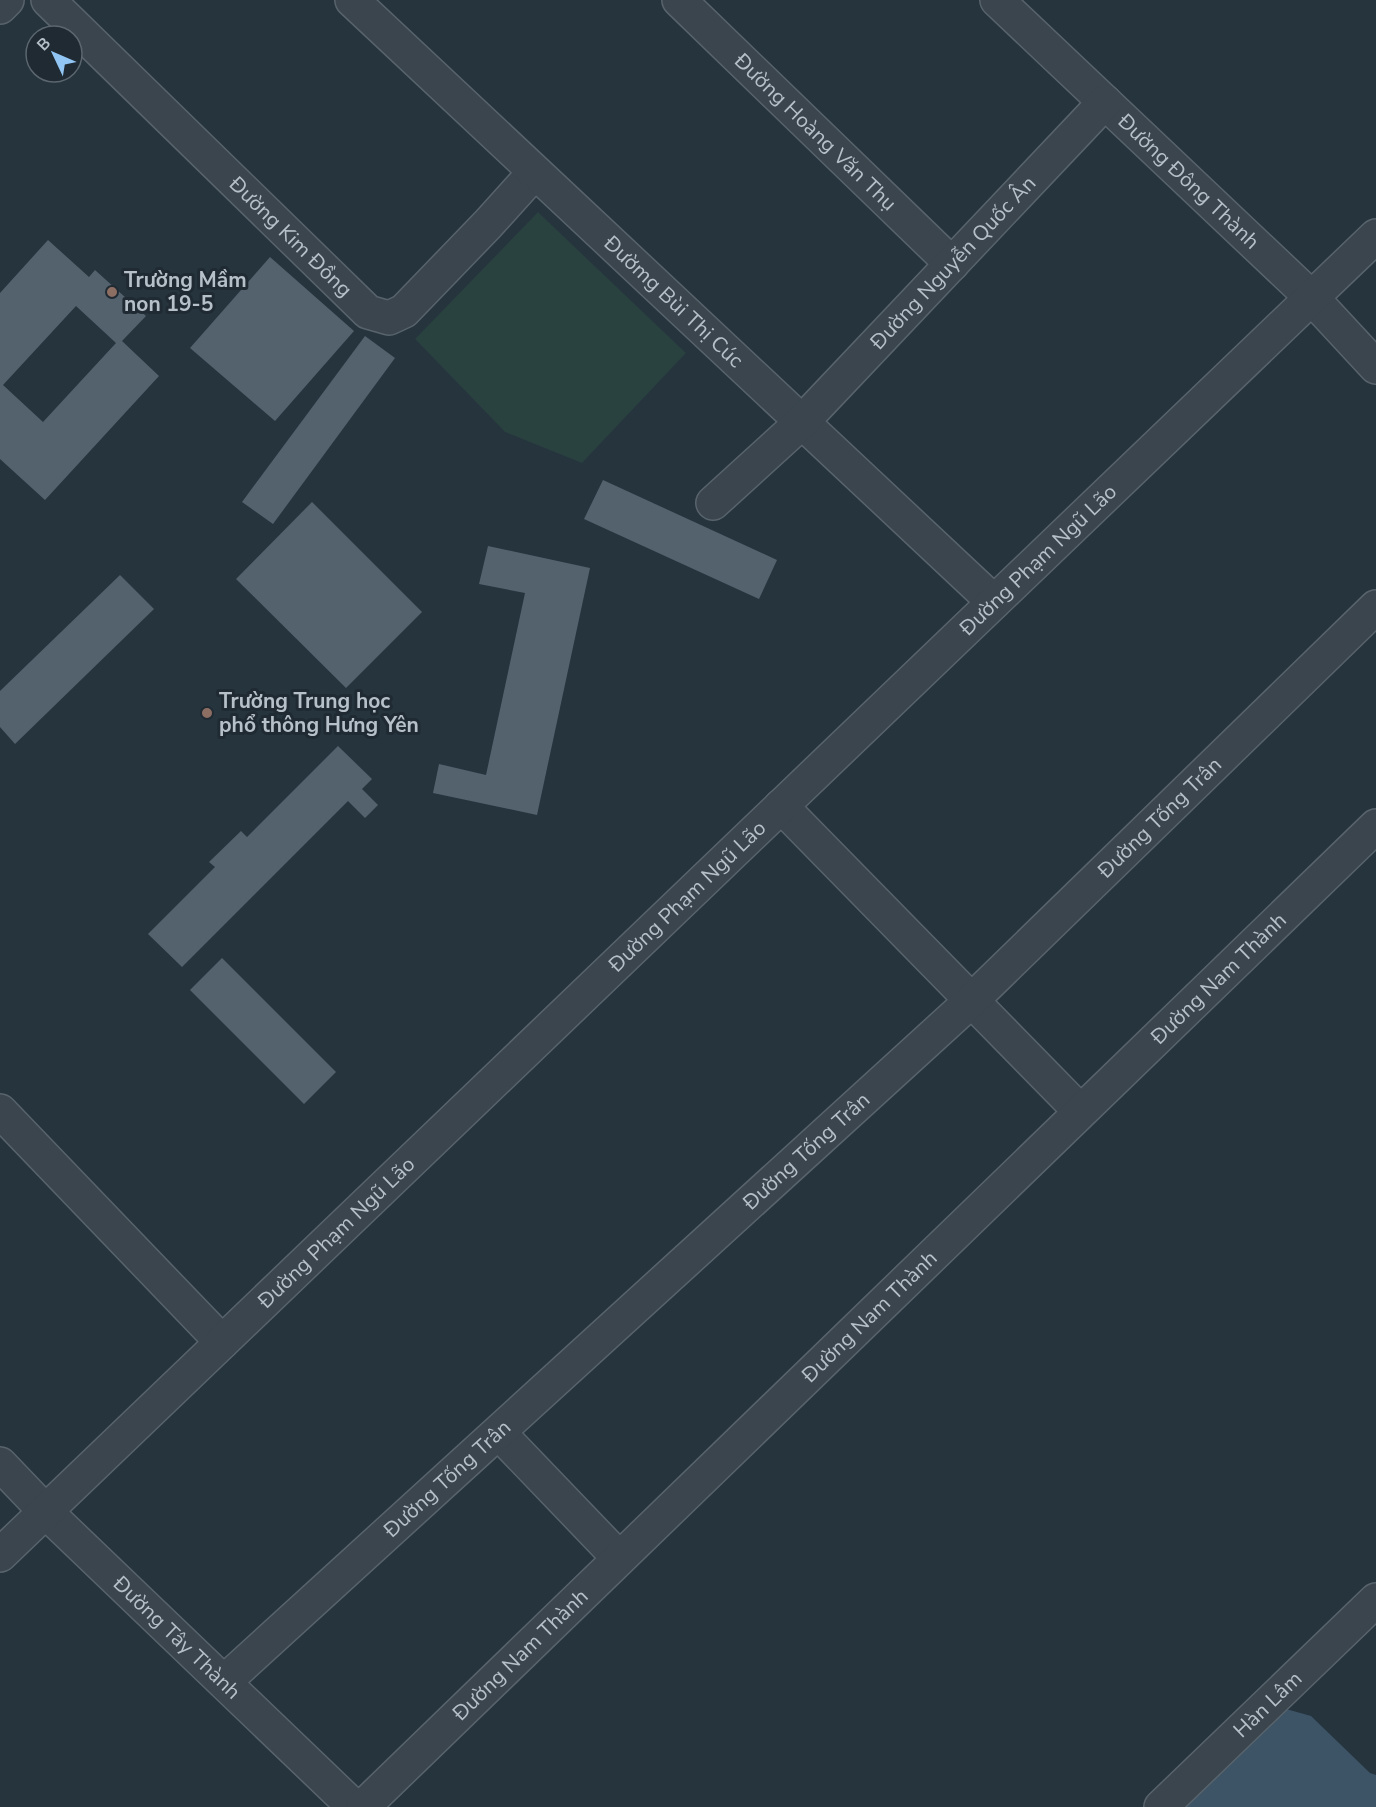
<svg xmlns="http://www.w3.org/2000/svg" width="1376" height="1807" font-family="'Nunito Sans',sans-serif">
	<rect width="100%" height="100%" fill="#26343e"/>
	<!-- green -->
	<path fill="#29413f" d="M538,212L686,353L582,463L505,432L415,339Z"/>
	<!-- water -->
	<path fill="#3c5466" d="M1268,1704L1311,1716L1370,1773L1376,1775V1807H1161Z"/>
	<!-- building -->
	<g fill="#54626e" fill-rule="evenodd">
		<path d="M48,240L89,277L95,270L146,316L122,341L159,376L45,500L0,459V293ZM76,306L116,343L43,422L3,385Z"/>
		<path d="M270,257L354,331L275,421L190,348Z"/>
		<path d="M365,336L395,358L273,524L242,502Z"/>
		<path d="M603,480L777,560L759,599L584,519Z"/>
		<path d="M312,502L422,612L346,688L236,579Z"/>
		<path d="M488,546L590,568L537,815L433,793L439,764L486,775L525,593L479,584Z"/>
		<path d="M120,575L154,609L15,744L0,727V691Z"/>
		<path d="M338,746L372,779L362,789L378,805L365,818L348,801L182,967L148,934L215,867L209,862L241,831L247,837Z"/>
		<path d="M222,958L336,1072L304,1104L190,990Z"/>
	</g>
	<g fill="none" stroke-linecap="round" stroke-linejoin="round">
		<defs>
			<g id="minor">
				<path id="s1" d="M48,0L368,312L389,318L404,311L488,224L535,172"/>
				<path id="s2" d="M352,0L994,602"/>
				<path id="s3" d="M679,0L952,264"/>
				<path id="s4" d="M997,0L1312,298L1376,367"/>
				<path d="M0,7L7,0"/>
				<path id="s5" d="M713,503L802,422L1105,102"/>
				<path d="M781,806L1080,1111"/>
				<path d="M0,1111L222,1342"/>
				<path d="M499,1433L619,1558"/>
				<path id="s6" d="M0,1464L45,1511L354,1807"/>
				<path id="s7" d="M0,1555L1376,236"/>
				<path id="s8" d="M224,1682L971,1001L1376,607"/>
				<path id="s9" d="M363,1807L1376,826"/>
				<path id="s10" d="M1161,1807L1376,1600"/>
			</g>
		</defs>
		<!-- minor casing -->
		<use href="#minor" stroke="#58636c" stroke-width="36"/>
		<!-- minor -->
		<use href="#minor" stroke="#3a454e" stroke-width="33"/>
	</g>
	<!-- markers -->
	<g fill="#8d6e63" stroke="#1f2a33" stroke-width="2">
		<circle cx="112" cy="292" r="6"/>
		<circle cx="207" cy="713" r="6"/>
	</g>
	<g text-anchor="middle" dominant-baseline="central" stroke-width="6" stroke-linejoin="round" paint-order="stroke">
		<!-- street labels -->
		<g font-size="21" fill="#b6c0c9" stroke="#1f2a33">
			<text stroke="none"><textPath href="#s3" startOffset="190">Đường Hoàng Văn Thụ</textPath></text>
			<text stroke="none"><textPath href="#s4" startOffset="264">Đường Đông Thành</textPath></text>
			<text stroke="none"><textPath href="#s1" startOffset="339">Đường Kim Đồng</textPath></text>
			<text stroke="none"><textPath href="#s5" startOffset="340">Đường Nguyễn Quốc Ân</textPath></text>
			<text stroke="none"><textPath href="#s2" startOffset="441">Đườmg Bùi Thị Cúc</textPath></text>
			<text stroke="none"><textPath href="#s7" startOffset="1438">Đường Phạm Ngũ Lão</textPath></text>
			<text stroke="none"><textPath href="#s8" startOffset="1274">Đường Tống Trân</textPath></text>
			<text stroke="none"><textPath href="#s7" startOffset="952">Đường Phạm Ngũ Lão</textPath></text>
			<text stroke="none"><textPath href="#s9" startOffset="1191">Đường Nam Thành</textPath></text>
			<text stroke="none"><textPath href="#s8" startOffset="788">Đường Tống Trân</textPath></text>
			<text stroke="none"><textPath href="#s7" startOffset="466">Đường Phạm Ngũ Lão</textPath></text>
			<text stroke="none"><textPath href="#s9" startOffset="705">Đường Nam Thành</textPath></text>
			<text stroke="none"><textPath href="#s8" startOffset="302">Đường Tống Trân</textPath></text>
			<text stroke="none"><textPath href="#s6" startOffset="248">Đường Tây Thành</textPath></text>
			<text stroke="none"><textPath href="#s9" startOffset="219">Đường Nam Thành</textPath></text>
			<text stroke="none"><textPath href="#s10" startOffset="148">Hàn Lâm</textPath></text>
		</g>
		<!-- poi labels -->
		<g font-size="21" font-weight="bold" fill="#b6c0c9" stroke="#1f2a33" text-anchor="start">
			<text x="124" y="280">Trường Mầm<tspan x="124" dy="24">non 19-5</tspan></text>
			<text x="219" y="701">Trường Trung học<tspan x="219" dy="24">phổ thông Hưng Yên</tspan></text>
		</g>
	</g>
	<!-- north arrow -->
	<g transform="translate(54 54) rotate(314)"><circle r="28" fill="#1f2a33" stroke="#5b666f" stroke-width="1.5"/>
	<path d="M0-4.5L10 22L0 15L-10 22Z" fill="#90c5f4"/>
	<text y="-9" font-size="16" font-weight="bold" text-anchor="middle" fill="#b6c0c9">B</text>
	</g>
</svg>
